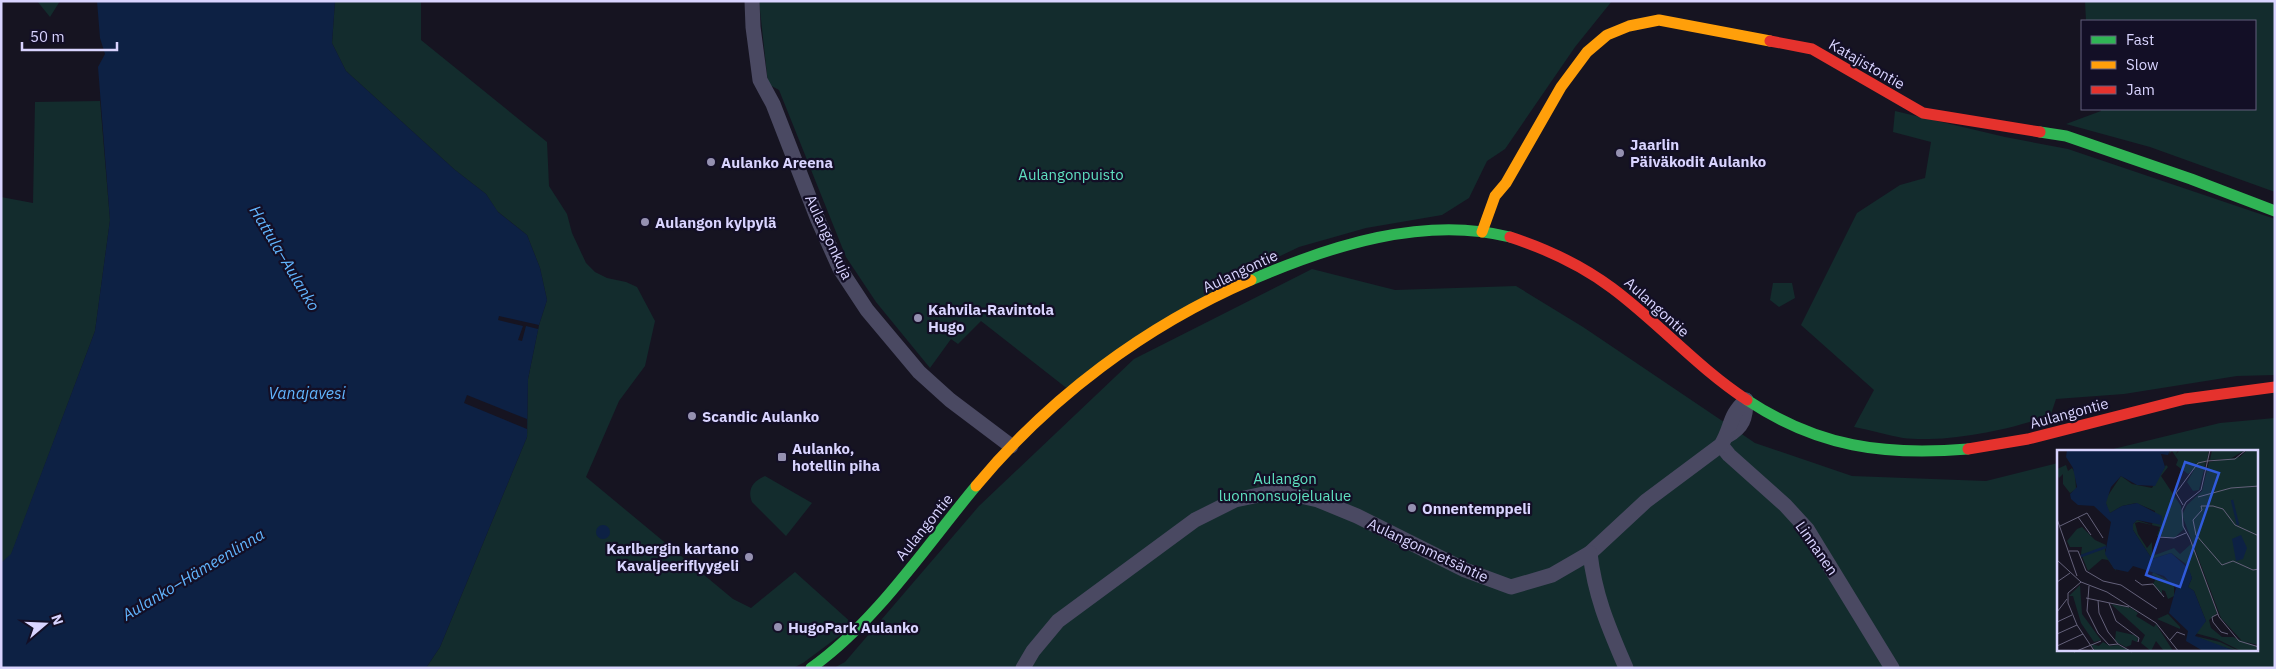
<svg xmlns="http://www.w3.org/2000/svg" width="2276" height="669" font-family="'IBM Plex Sans',sans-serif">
	<rect width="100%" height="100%" fill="#161421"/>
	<!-- green -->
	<g fill="#132c2d">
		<path d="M37,1H60L50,17Z"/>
		<path d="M335,1H421V40L547,142L549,186L567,214L572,233L586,263L595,272L607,278L626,282L637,287L655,321L645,366L619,401L586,477L733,599L751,608L795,572L854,625L803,663L793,668H426L440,647L527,437L528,379L539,325L547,300L540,268L527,235L497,211L486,194L455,170L346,71L332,43Z"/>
		<path d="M759,1H1612L1575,47L1505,149L1487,161L1469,198L1442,215L1366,228L1299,247L1251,270L1069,390L981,321L958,344L951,339L930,368L876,302L846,257L779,90L768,84Z"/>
		<path d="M2085,1H2275V192L2150,147L2066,124L2101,111V109H2255V21H2086Z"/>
		<path d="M100,101L110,220L95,331L11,555L1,563V197L33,203L35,102Z"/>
		<path d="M1895,111L2005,137L2068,149L2275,219V375L2237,376L2124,394L2056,399L2051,414C2014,430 1943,443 1903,438C1887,435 1870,430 1854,427L1874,390L1801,325L1857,213L1900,185L1925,178L1931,142L1893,132Z"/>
		<path d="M1312,269L1395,290L1516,286L1583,327L1755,443L1852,476L1986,481L2058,463V650H2257V452L2105,451L2220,423L2275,418V668H834L845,662L979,506L1134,359Z"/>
		<path d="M1773,283H1792L1795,298L1779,307L1770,300Z"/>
		<path d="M765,476L812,503L786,536L752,502C747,489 753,481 765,476Z"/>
	</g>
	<!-- water -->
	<g fill="#0d2144">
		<path d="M97,1H335L332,43L346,71L455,170L486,194L498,212L527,235L540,268L547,300L539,325L528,379L527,437L440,647L426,668H1V563L11,554L95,331L110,220L98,67L105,54L100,38Z"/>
		<circle cx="603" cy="532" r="7"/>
	</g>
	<!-- pier -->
	<g fill="#161421">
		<path d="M499,316L539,325L538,329L526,326L522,341L518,340L523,326L498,320Z"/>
		<path d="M467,395L527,419V429L464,403Z"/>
	</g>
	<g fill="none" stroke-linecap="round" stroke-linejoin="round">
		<!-- street -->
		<g stroke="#4a4962" stroke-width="15">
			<path d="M752,1L753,27L760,80L773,104L818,220L840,269L867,310L919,372L950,400L1011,446"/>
			<path d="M1727,436C1743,427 1746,418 1746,400"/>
			<path d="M1721,445L1729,455L1785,505L1807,529L1892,668"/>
			<path d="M1590,553L1646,501L1721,445C1732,428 1728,416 1746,400"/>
			<path d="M1023,668L1033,651L1058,621L1195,520L1235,500L1278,491L1318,500L1357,516L1465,570L1511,587L1552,575L1590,553C1595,597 1609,628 1626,668"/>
		</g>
		<!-- fast -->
		<g stroke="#30b455" stroke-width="11">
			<path d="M2040,132L2066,136L2191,179L2275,211"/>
			<path d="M1251,280C1330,246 1424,215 1510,237"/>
			<path d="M1747,400C1818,447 1884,456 1968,449"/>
			<path d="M811,668C875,623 926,546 976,486"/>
		</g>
		<!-- slow -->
		<g stroke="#ff9f0a" stroke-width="11">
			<path d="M1482,232L1495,196L1506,183L1561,87L1587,52L1607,35L1629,26L1659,20L1770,41"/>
			<path d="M976,486C1050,397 1145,326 1251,280"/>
		</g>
		<!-- jam -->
		<g stroke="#e5322d" stroke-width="11">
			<path d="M1770,41L1812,49L1923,113L2040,132"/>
			<path d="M1510,237C1547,249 1581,265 1612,288C1659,323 1698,368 1747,400"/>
			<path d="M1968,449L2028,439L2185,399L2275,387"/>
		</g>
	</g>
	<!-- markers -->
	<g fill="#9591b1" stroke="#130f26" stroke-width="2">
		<circle cx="1620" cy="153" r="5"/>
		<circle cx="711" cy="162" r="5"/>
		<circle cx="645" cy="222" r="5"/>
		<circle cx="918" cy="318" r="5"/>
		<circle cx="692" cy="416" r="5"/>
		<rect x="777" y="452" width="10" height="10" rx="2.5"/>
		<circle cx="1412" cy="508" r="5"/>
		<circle cx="749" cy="557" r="5"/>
		<circle cx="778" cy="627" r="5"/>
	</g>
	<g text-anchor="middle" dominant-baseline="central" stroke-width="4.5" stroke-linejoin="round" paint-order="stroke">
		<!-- street labels -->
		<g font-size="15" fill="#d9d4ff" stroke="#130f26">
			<text transform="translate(1867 64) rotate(30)">Katajistontie</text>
			<text transform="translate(829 237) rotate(65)">Aulangonkuja</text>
			<text transform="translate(1240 271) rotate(-25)">Aulangontie</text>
			<text transform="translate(1657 307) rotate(42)">Aulangontie</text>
			<text transform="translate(2069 413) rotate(-15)">Aulangontie</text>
			<text transform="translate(924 527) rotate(-51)">Aulangontie</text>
			<text transform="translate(1817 548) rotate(55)">Linnanen</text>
			<text transform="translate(1428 550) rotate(25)">Aulangonmetsäntie</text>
		</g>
		<!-- poi labels -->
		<g font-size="15" font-weight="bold" fill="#d9d4ff" stroke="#130f26" text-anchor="start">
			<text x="1630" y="144">Jaarlin<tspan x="1630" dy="17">Päiväkodit Aulanko</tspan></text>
			<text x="721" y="162">Aulanko Areena</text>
			<text x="655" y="222">Aulangon kylpylä</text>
			<text x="928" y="309">Kahvila-Ravintola<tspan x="928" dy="17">Hugo</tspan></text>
			<text x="702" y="416">Scandic Aulanko</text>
			<text x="792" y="448">Aulanko,<tspan x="792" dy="17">hotellin piha</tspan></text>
			<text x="1422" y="508">Onnentemppeli</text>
			<text x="739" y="548" text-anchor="end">Karlbergin kartano<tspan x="739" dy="17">Kavaljeeriflyygeli</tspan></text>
			<text x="788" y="627">HugoPark Aulanko</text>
		</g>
		<!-- park labels -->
		<g font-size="15" fill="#5fe0c0" stroke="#130f26">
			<text x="1071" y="174">Aulangonpuisto</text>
			<text x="1285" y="478">Aulangon<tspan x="1285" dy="17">luonnonsuojelualue</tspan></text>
		</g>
		<!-- water labels -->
		<g font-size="16" font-style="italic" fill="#62b6ff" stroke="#130f26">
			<text transform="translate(285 258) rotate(59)">Hattula–Aulanko</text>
			<text x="307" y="393">Vanajavesi</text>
			<text transform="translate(193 574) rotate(-31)">Aulanko–Hämeenlinna</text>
		</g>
	</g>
	<!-- overview -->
	<g transform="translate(2057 450)">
		<rect width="201" height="201" fill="#161421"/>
		<path d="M113,0H121L119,4L123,0H152L150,10L131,24L119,15L121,10L115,1L112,4ZM155,0H188L173,9L153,10ZM190,0H201V195L185,191L164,168L125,65L130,55L145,41L152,12L183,7ZM149,12L142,40L136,41L130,32L141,13ZM9,15L11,21L15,18L18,23L19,39L13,43L6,34V24L2,28L0,24V19ZM109,15L111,17L104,26L124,56L127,79L117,88L100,86L103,77L82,72L78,73L81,84L90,98L95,92V104L98,105L117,98L123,104L135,93L160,163L152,170L154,178L165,187H176L201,197L198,201H184L160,189L138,183L149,171L137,141L131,137L135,128L129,114L114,103L95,109L76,80V74L80,70L95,75L98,61L79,53L65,56L53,63L51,61L48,50L64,26L75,34L95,38ZM25,77L38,90L49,95L48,101L58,115L59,121L51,110L45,109L31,121L24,104L25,97H13L10,91L20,79ZM96,122L117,134V146L111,149L108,141L105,140V144L96,134L100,127L95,125ZM23,135L25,164L44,190L37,192L24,173L16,146H12ZM54,154L74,158L81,163L79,166L97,177L99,174L116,201H107L99,191L94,201L84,193L88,185ZM111,164L123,177V179L100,169ZM59,181L77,185L81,188L80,192L75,190L74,195L69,197L61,193L58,190ZM138,186L163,192L182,201L161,196ZM46,192L53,196L61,195L74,201H38L34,194L42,196Z" fill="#132c2d"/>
		<path d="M10,0H113L111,5L104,4L108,17L98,36L80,35L64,26L54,37L49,53L53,63L65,56L80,53L105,66V75L80,70L76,74V80L95,109L114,103L132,119L135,128L131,137L137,141L149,171L138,186L178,201H146L129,191L131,181L112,163L119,138L107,126L76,116L71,122L57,119L48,104L54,72L37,56L21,55L14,49L13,44L20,37L16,18L9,7ZM184,85L190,98L186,109L179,111L175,89Z" fill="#0d2144"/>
		<path fill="none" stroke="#0d2144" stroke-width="2.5" d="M175,50L181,75M24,106L49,97"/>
		<path fill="none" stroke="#64617a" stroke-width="1" d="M150,11L178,9L189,0M141,47L174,38L202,36M126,55L119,43L141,13L150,11M21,67L34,85M0,69L20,126M3,76L30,63L46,88M202,86L178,75L166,59L156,56H144L145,60L136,70L139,85L165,115L176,111L196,120L202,119M101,87L117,88L129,83M133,89L126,76L125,60L129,52L144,40L153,0M133,89L162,167L182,191L202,197M12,101H21L29,121L46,131L64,135L100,159M0,110L24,132L50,142L99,173L122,202M78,130L85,135L96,134L107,147M0,132L13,123M24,132L11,143V153L20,175L38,202M32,136L30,161L41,183L52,195L61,194M29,148L72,157M41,150L42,163L51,182L61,194L75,202M52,153L59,171L82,188L81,192M0,162L10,149M161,164L155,167L156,172L164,182L171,184M0,172L15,165M0,184L20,175M113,190L120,182L128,185M0,196L26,184M17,202L44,191"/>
		<path fill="#305bdc" fill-opacity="0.15" stroke="#305bdc" stroke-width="2.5" d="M128,12L162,23L123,137L89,125Z"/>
		<rect width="201" height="201" fill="none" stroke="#d9d4ff" stroke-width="2.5"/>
	</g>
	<!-- border -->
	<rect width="2276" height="669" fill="none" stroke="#d9d4ff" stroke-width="5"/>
	<!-- legend -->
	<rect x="2081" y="20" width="175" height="90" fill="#130f26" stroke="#625e7d"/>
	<rect x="2091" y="36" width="25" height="8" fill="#30b455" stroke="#625e7d"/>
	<text x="2126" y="45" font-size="15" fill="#d9d4ff">Fast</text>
	<rect x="2091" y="61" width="25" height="8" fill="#ff9f0a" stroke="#625e7d"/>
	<text x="2126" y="70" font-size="15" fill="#d9d4ff">Slow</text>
	<rect x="2091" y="86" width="25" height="8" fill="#e5322d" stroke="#625e7d"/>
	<text x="2126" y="95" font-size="15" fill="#d9d4ff">Jam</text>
	<!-- north arrow -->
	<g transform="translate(45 624) rotate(71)" stroke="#130f26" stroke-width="4" paint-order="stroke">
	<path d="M0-4L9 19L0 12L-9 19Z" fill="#d9d4ff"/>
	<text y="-8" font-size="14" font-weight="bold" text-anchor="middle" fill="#d9d4ff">N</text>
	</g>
	<!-- scale -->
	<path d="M22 42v8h95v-8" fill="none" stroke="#d9d4ff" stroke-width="2.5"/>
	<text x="30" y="42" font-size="15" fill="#d9d4ff" stroke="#130f26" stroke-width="4" paint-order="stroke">50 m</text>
</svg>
